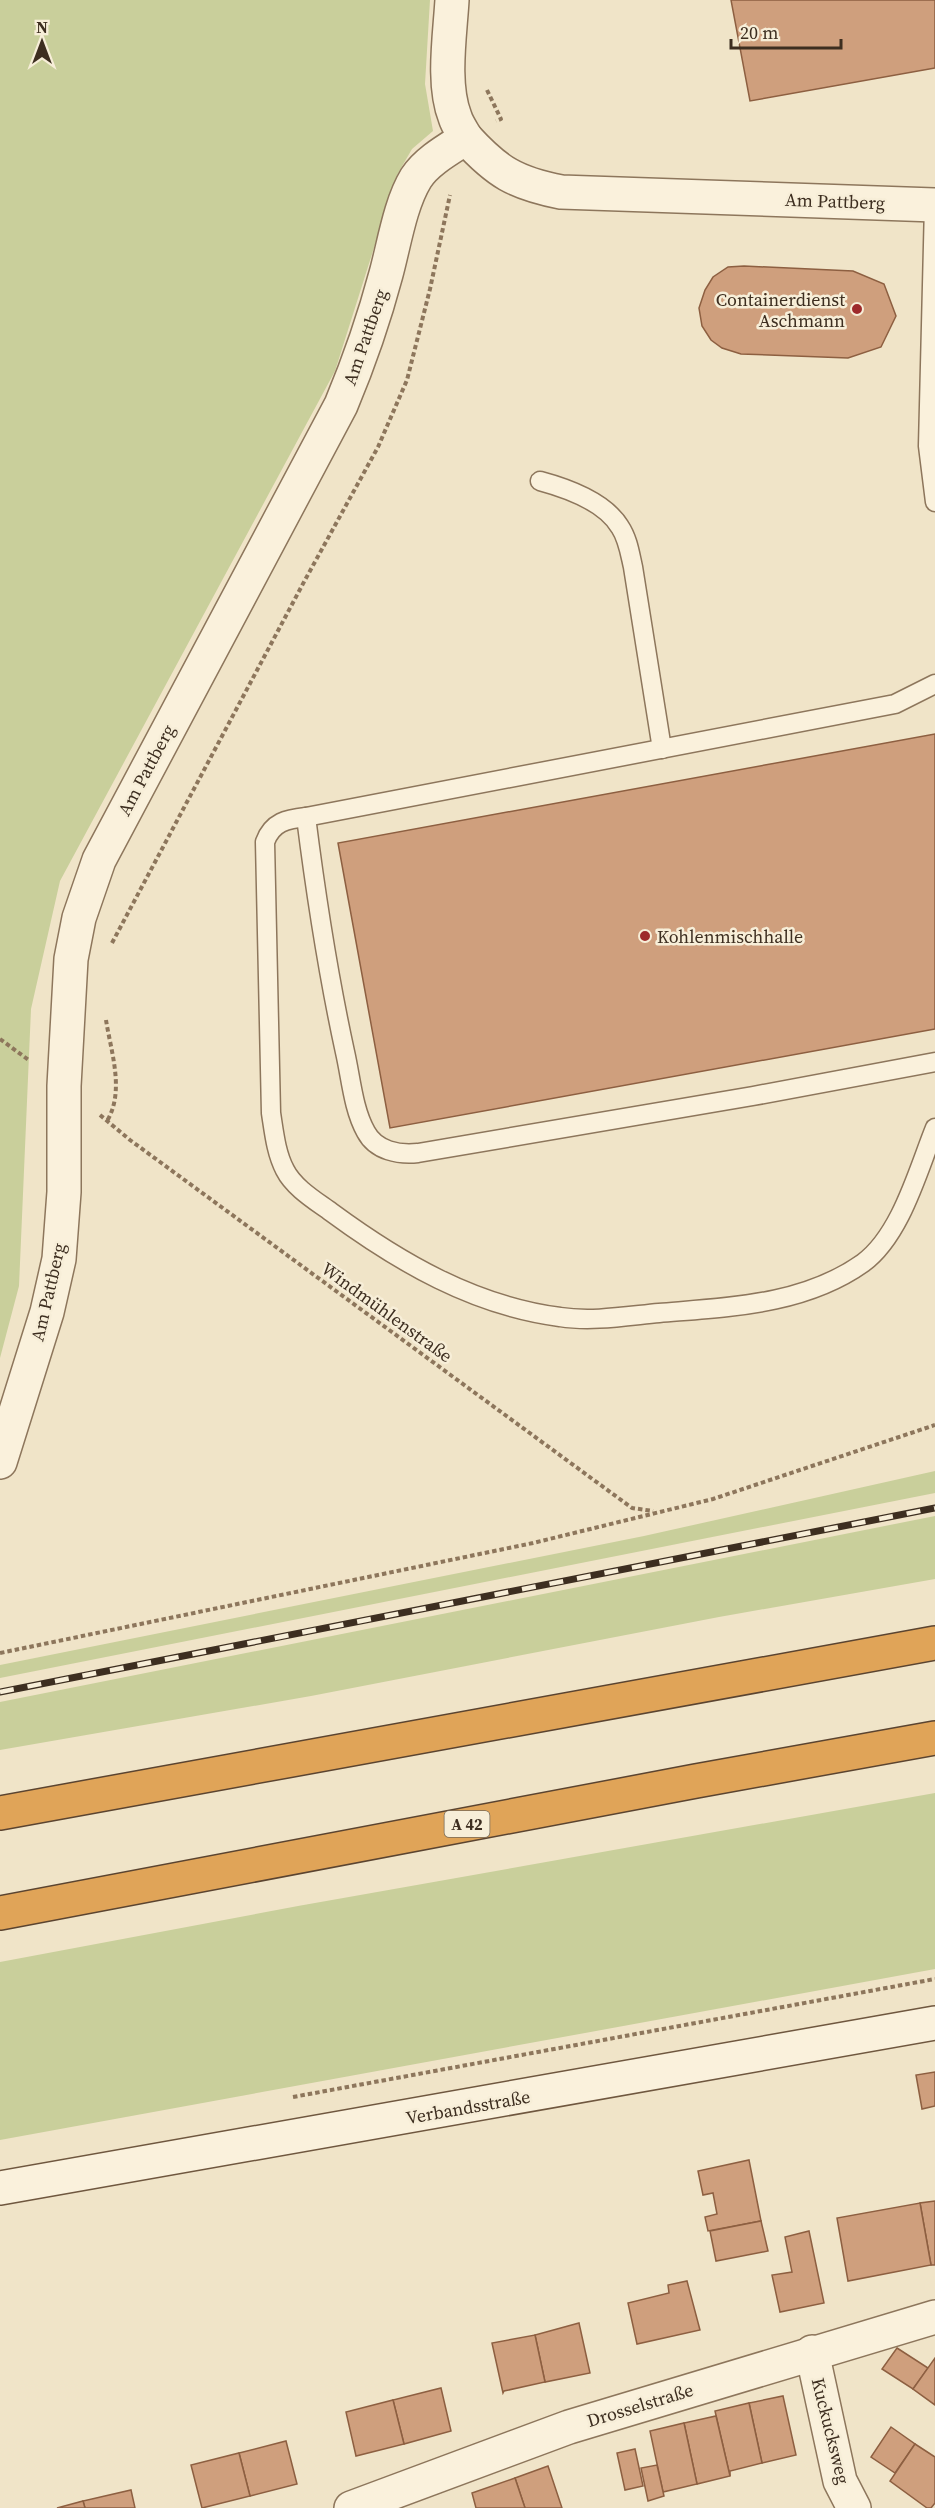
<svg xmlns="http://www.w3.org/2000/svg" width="935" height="2508" font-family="'Source Serif 4',serif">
	<rect width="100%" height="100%" fill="#f0e4c8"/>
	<!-- green -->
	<g fill="#c9cf9b">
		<path d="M0,0H430L425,84L433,131L412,149L397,175L335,371L60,881L31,1009L19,1286L0,1358Z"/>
		<path d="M935,1471V1493L0,1678V1665L644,1536Z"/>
		<path d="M935,1516V1579L719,1617L311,1696L0,1750V1702Z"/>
		<path d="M935,1793V1969L0,2140V1962L298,1906Z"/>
	</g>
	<!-- building -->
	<g fill="#cf9f7d" stroke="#8d5f41" stroke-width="1.5">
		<path d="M731,0H935V68L750,101Z"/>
		<path d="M744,266L853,271L884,284L896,316L881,347L848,358L741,354L722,348L711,340L702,326L699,308L705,290L713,277L728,267Z"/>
		<path d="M935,734V1029L390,1128L338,843Z"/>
		<path d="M935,2072V2106L922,2109L916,2075Z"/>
		<path d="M749,2160L761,2221L708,2231L705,2217L717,2214L713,2193L703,2195L698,2171Z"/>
		<path d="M935,2201V2265H931L920,2203Z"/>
		<path d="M920,2203L931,2265L848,2281L837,2218Z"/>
		<path d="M761,2221L768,2251L716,2261L710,2231Z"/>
		<path d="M809,2231L824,2303L780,2312L772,2275L792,2272L785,2237Z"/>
		<path d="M687,2281L700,2330L637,2344L628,2303L669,2293L668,2285Z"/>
		<path d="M579,2323L590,2373L545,2382L535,2335Z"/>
		<path d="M535,2335L545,2382L504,2391L503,2393L492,2343Z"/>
		<path d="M897,2348L928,2368L913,2389L882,2369Z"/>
		<path d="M935,2358V2405L913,2389Z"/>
		<path d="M441,2388L451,2431L404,2444L393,2400Z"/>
		<path d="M783,2396L796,2455L762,2463L749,2403Z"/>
		<path d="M393,2400L404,2444L356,2456L346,2412Z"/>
		<path d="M749,2403L762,2463L730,2471V2476L715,2411Z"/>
		<path d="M716,2416L730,2476L697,2484L684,2423Z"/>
		<path d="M684,2423L697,2484L663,2492L650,2431Z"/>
		<path d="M891,2427L915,2444L895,2473L871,2457Z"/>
		<path d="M286,2441L297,2484L250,2496L239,2453Z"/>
		<path d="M915,2444L935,2457V2503L931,2508H927L890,2481Z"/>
		<path d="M635,2449L643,2486L625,2490L617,2453Z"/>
		<path d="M239,2453L250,2496L202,2508L191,2465Z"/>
		<path d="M657,2465L664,2496L648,2501L641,2468Z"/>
		<path d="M548,2466L562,2508H525L515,2478Z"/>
		<path d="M515,2478L525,2508H476L472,2493Z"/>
		<path d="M131,2490L135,2508H85L83,2501Z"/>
		<path d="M83,2501L85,2508H57Z"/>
	</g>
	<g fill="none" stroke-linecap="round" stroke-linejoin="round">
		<defs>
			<g id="service">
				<path d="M934,205L928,446L935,502"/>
				<path d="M540,481C566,488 605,502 620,527C628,539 630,554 633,567L662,749"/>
				<path d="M935,684L895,704L306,817C316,896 328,974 345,1052C351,1078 353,1109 366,1132C376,1151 399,1155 418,1153L753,1096L935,1062"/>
				<path d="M306,817C287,819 272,822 265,842L271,1113C274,1132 276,1153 285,1170C294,1188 316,1201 331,1212C399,1262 474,1306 560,1317C592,1322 627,1316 659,1313C730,1307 804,1305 863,1263C901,1235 918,1170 935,1128"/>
			</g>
			<g id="minor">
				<path d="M466,138C497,172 515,183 561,192L935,205"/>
				<path d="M0,1462L47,1312L59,1259L64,1192V1086L71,959L79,918L99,860L341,405C359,362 374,319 386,274C394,245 400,204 416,178C427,161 449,149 466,138C462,131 457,124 455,117C442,84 450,35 452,0"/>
				<path d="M812,2352L840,2481L854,2508"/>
				<path d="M351,2508L569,2427L935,2317"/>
			</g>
			<path id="secondary" d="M0,2188L935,2023"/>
			<g id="motorway">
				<path d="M0,1813L935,1643"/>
				<path d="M0,1913L696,1781L935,1738"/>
			</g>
		</defs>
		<!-- service casing -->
		<use href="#service" stroke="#8d765c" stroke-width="21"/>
		<!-- minor casing -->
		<use href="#minor" stroke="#8d765c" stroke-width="36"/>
		<!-- secondary casing -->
		<use href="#secondary" stroke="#6f573f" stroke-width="36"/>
		<!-- motorway casing -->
		<use href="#motorway" stroke="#5b4430" stroke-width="36"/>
		<!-- path -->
		<g stroke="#8d765c" stroke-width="4" stroke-dasharray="4.5 3" stroke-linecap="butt">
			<path d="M487,90L501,119L496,121"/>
			<path d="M112,943L305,580L378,447L407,380L430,289L450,195"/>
			<path d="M106,1020C111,1052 125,1091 107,1121"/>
			<path d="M0,1039L30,1061"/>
			<path d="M100,1115L130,1140L632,1508L653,1511"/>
			<path d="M0,1653L533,1543L713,1499L935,1425"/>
			<path d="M293,2097L935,1979"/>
		</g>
		<!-- service -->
		<use href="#service" stroke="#faf1dc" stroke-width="18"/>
		<!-- minor -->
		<use href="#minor" stroke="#faf1dc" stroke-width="33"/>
		<!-- secondary -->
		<use href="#secondary" stroke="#faf1dc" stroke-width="33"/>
		<!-- motorway -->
		<use href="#motorway" stroke="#e0a458" stroke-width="33"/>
		<defs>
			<path id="rail" d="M0,1692L935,1508"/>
		</defs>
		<!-- rail casing -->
		<use href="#rail" stroke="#3d2e20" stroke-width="7"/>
		<!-- rail -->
		<use href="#rail" stroke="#f7eed8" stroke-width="4.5" stroke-dasharray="14" stroke-linecap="butt"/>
	</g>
	<!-- markers -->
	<g fill="#9e2a2b" stroke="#f7eed8" stroke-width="2">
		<circle cx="857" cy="309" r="6"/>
		<circle cx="645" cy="936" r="6"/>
	</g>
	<g text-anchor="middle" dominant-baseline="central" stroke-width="5" stroke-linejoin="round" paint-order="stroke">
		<!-- shield labels -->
		<rect fill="#f7eed8" stroke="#756857" stroke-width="1.5" x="444.5" y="1811" width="45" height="26" rx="4.5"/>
		<g font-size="16" font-weight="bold" fill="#3d2e20">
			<text x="467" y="1824">A 42</text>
		</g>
		<!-- street labels -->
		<g font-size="18" fill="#3d2e20" stroke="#f7eed8">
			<text transform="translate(835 201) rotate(2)">Am Pattberg</text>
			<text transform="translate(365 337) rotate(-71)">Am Pattberg</text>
			<text transform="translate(146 770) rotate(-62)">Am Pattberg</text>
			<text transform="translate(48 1292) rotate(-77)">Am Pattberg</text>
			<text transform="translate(387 1312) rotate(36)">Windmühlenstraße</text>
			<text transform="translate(468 2107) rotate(-10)">Verbandsstraße</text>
			<text transform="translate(640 2405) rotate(-17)">Drosselstraße</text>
			<text transform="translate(831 2431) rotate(76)">Kuckucksweg</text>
		</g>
		<!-- poi labels -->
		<g font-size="18" fill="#3d2e20" stroke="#f7eed8" text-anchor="end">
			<text x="845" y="299">Containerdienst<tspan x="845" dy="21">Aschmann</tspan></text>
			<text x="657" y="936" text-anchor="start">Kohlenmischhalle</text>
		</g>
	</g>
	<!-- north arrow -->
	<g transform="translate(42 42)" stroke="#f7eed8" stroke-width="4.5" paint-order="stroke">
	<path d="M0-4.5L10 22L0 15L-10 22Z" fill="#3d2e20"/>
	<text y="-9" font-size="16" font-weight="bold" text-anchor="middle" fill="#3d2e20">N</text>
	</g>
	<!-- scale -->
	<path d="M731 39v9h110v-9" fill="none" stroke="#3d2e20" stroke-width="3"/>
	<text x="740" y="39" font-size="18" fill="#3d2e20" stroke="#f7eed8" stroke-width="4.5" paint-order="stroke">20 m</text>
</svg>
